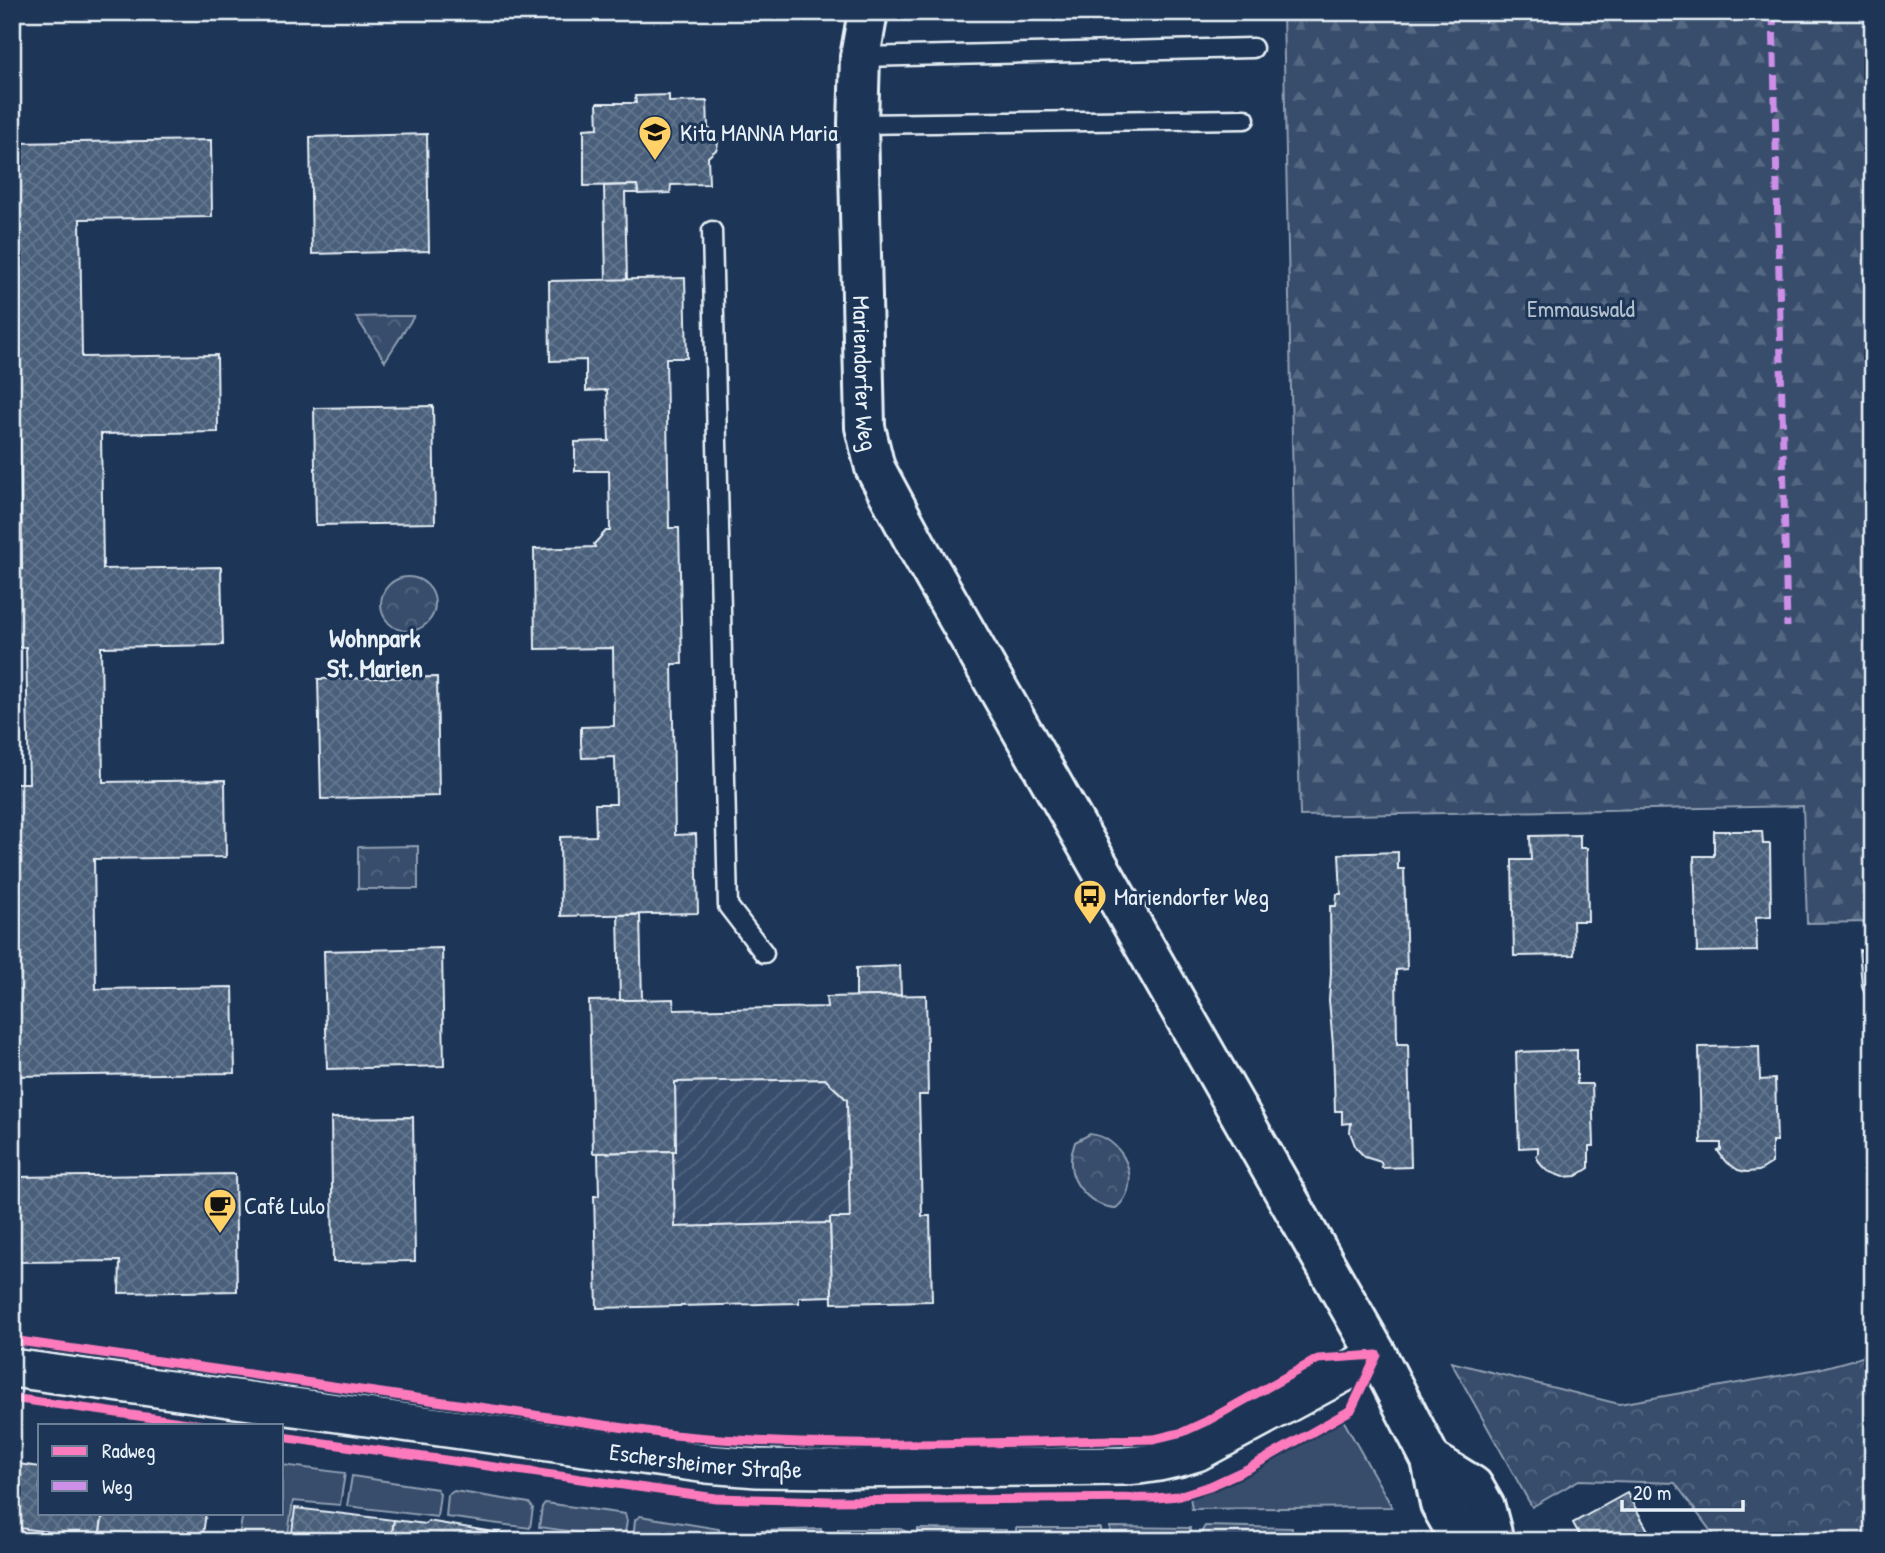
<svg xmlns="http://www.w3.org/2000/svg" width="1885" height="1553" font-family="'Patrick Hand',sans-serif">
	<defs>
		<pattern id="forest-firs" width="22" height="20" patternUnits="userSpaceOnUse" patternTransform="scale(1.75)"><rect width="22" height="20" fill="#374d6c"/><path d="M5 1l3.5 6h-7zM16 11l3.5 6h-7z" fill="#546782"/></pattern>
		<pattern id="park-crowns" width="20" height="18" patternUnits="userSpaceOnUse" patternTransform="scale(1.75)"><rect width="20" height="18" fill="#374d6c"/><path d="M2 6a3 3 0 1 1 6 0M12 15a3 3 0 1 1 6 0" fill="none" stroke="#546782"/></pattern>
		<pattern id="garden-furrows" width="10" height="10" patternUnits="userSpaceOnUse" patternTransform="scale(1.75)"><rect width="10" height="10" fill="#374d6c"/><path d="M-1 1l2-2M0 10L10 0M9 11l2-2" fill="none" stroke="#546782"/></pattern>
		<pattern id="building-cross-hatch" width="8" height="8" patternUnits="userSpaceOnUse" patternTransform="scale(1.75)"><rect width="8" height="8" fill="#495e7a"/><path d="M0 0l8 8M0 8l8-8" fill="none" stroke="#63768e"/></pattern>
	</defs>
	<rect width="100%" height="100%" fill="#1d3557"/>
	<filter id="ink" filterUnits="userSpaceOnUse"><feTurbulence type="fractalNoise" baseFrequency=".0143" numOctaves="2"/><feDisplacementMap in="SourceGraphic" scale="14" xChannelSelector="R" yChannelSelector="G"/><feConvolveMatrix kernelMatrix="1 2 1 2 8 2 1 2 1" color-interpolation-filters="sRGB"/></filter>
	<g filter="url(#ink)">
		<!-- grass -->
		<g fill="#374d6c" stroke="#909fb2" stroke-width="2">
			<path d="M1342,1418L1392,1507L1192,1509L1190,1497L1230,1481Z"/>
			<path d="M282,1465L345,1473L340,1505L293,1501L287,1541H238L243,1513H282Z"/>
			<path d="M352,1476L437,1489L440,1494L437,1517L347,1506Z"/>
			<path d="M454,1491L529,1503L533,1508L530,1528L446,1517L448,1495Z"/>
			<path d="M545,1503L625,1514L627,1521L624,1539L539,1527L542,1507Z"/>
			<path d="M640,1516L719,1529L720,1541H633L635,1520Z"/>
			<path d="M1205,1526L1292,1528V1541H1202V1531Z"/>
			<path d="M1110,1527L1190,1528V1541H1110Z"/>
			<rect x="1016" y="1528" width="84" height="13"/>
			<path d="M821,1529V1541H731L732,1532Z"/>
			<path d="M838,1529H900L907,1532V1541H838Z"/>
			<path d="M918,1529L1006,1530V1541H918Z"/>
			<path d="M12,1532L69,1541H12Z"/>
		</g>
		<!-- forest -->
		<path fill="url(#forest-firs)" stroke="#909fb2" stroke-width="2" d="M1283,12H1873V922L1807,923L1803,806L1300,816Z"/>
		<!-- park -->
		<g fill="url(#park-crowns)" stroke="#909fb2" stroke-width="2">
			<path d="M395,316H414L385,361L356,317Z"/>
			<circle cx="408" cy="604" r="27"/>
			<path d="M418,846V889H358V847Z"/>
			<path d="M1090,1134C1095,1135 1102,1136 1106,1139C1131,1154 1139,1189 1116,1208C1092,1207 1069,1184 1071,1159C1071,1153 1074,1147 1075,1142Z"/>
			<path d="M1873,1354V1541H1718L1675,1483L1579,1480L1532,1507L1451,1362L1619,1404L1818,1369Z"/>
		</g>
		<!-- garden -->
		<path fill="url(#garden-furrows)" stroke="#909fb2" stroke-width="2" d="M825,1079L847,1100L850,1218H830V1223L675,1227L673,1151H676L675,1082Z"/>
		<!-- building -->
		<g fill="url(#building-cross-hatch)" stroke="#e8f1f8" stroke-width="2">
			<path d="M669,95V102L707,101L708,128L713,131L718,142L717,149L708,157L709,184L671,185L670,193L638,194L637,185L584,186V129L598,128L597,103H636L635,96Z"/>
			<path d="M427,134L429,251L312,254L310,137Z"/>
			<path d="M211,140L212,217L80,219L82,357L217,355L218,432L101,434L103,569L221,567L223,645L101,647L103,782L225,780L226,857L94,859L96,989L233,987L235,1073L15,1076L12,783H29L26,647L12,648V569H22L20,436H12V143Z"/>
			<path d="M637,185L638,193H625L627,280H606L604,186Z"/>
			<path d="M685,278L687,358H666L669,528H679L682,664H672L675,835L696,834L698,913L561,916L560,837L596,836L595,804H616L615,757L582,758L581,742V727L614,726L613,648L535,649L534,549L595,547L594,544L606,531H610L609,471H575V442L609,441L607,390L586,391V360L550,361L549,281Z"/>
			<path d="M433,406L435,523L316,525L314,408Z"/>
			<path d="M437,677L439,796L321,799L318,679Z"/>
			<path d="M1714,831H1762L1763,844H1770L1771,916L1756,917L1757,951L1697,952L1694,856H1714Z"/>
			<path d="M1580,835V848H1587L1588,921H1573L1574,955L1514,956L1512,860H1531L1530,836Z"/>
			<path d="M1398,852V869H1404L1407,969L1396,970L1397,1044H1408L1411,1167L1382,1168L1381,1162L1365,1157L1356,1148L1350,1132L1351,1123L1342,1124V1111H1335L1333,1045L1329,1000L1331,973L1330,906H1336L1337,894H1341L1339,854Z"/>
			<path d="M618,915H640L642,1000H620Z"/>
			<path d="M442,948L444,1066L327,1069L324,951Z"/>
			<path d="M1859,950L1873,954V1017L1862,986Z"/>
			<path d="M900,966L901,995L856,997V968Z"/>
			<path d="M926,995L928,1095H919L922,1216H930L932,1301L832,1303L830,1218H850L847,1100L825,1079L675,1082L676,1151L593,1153L589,1001L673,999L674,1010L827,1007L826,997Z"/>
			<path d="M1759,1046L1760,1080L1775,1079L1777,1141H1772V1163L1759,1171L1746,1172L1738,1170L1725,1161L1718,1151L1721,1150V1143H1701L1699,1047Z"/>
			<path d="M1577,1050V1084H1592L1594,1146H1589V1168L1576,1176L1563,1177L1547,1171L1541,1165L1536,1156L1538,1154V1147L1519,1148L1516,1052Z"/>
			<path d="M413,1117L415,1261L333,1262L331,1118Z"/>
			<path d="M673,1151L675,1227L830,1223L832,1296L799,1297V1303L597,1308L594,1196H599L598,1153Z"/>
			<path d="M235,1174L237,1291L119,1293L120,1261L16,1262L15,1177Z"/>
			<path d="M12,1463L40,1467V1513H103L99,1539L12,1527Z"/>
			<path d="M1627,1493L1654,1541H1583L1573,1523Z"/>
			<path d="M295,1508L394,1520L391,1541H291Z"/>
			<path d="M103,1513H206L202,1541L99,1539Z"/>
			<path d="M394,1520L426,1524L428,1521L494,1532L493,1541H391Z"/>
			<path d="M494,1532L519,1535L521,1532L567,1541H493Z"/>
		</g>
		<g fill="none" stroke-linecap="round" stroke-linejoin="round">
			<defs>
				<g id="service">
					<path d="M860,57L1253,48"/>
					<path d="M858,124L1245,119"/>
					<path d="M712,231L728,906L764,953"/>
				</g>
				<g id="minor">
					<path id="s1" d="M12,1368L707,1464L757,1468L831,1469L1124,1466C1150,1465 1173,1460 1197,1452L1377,1355"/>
				</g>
				<g id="tertiary">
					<path id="s2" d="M868,12L860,57L858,124L865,427L875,468L918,548L1377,1355L1431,1460L1440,1504L1452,1525L1472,1541"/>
					<path d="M1431,1460L1473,1486L1485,1507L1494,1541"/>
				</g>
			</defs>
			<!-- service casing -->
			<use href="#service" stroke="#e8f1f8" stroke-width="23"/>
			<!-- minor casing -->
			<use href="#minor" stroke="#e8f1f8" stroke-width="42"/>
			<!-- tertiary casing -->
			<use href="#tertiary" stroke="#e8f1f8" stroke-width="44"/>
			<!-- service -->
			<use href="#service" stroke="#1d3557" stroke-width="18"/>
			<!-- minor -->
			<use href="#minor" stroke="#1d3557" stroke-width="37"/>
			<!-- tertiary -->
			<use href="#tertiary" stroke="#1d3557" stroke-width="38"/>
			<!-- quiet -->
			<path stroke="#ce8fe9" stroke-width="7" stroke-dasharray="14 7" stroke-linecap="butt" d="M1773,12L1787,627"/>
			<defs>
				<g id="cycleway">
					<path d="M12,1340L674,1435C833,1451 994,1442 1154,1439L1183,1432L1207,1421L1318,1359L1377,1355L1351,1410L1249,1468L1210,1486L1178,1496L1156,1498L830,1501L716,1498L282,1437"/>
					<path d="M12,1398L202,1425"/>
				</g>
			</defs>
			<!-- cycleway casing -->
			<use href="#cycleway" stroke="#1d3557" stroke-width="13"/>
			<!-- cycleway -->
			<use href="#cycleway" stroke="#fd7abc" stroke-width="9"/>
		</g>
	</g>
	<!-- icons -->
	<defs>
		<symbol id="school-pin" viewBox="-11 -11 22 30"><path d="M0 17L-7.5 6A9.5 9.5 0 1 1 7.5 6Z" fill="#ffd166" stroke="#1d3557"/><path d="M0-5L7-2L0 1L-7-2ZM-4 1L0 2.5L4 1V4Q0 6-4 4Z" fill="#111"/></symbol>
		<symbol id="bus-pin" viewBox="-11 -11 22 30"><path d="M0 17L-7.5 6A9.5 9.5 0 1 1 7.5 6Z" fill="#ffd166" stroke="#1d3557"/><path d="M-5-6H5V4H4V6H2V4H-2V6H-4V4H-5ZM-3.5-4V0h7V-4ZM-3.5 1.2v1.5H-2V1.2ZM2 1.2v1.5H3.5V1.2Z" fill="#111"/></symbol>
		<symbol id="cafe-pin" viewBox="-11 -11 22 30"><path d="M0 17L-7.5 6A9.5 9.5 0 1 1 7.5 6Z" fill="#ffd166" stroke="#1d3557"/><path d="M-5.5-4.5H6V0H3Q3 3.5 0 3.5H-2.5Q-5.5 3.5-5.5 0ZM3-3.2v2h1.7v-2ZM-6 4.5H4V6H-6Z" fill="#111"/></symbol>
	</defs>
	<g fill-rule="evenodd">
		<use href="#school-pin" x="636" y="113" width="38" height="52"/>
		<use href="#bus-pin" x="1071" y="877" width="38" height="52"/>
		<use href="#cafe-pin" x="201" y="1186" width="38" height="52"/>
	</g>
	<g text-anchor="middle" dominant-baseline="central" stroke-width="6" stroke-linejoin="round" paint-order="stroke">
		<!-- poi labels -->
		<g font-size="24" fill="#e8f1f8" stroke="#1d3557" text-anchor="start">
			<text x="680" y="132">Kita MANNA Maria</text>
			<text x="1114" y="896">Mariendorfer Weg</text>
			<text x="244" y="1205">Café Lulo</text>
		</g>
		<!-- park labels -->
		<g font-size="24" fill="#b3c0ce" stroke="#1d3557">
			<text x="1581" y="308">Emmauswald</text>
		</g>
		<!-- street labels -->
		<g font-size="24" fill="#e8f1f8" stroke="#1d3557">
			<text stroke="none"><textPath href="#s2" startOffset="362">Mariendorfer Weg</textPath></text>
			<text stroke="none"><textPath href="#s1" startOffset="700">Eschersheimer Straße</textPath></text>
		</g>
		<!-- neighbourhood labels -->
		<g font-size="26" font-weight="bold" fill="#e8f1f8" stroke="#1d3557">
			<text x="375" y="637">Wohnpark<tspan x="375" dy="30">St. Marien</tspan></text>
		</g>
	</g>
	<!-- margin -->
	<rect width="1885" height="1553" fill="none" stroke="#1d3557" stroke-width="42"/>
	<rect x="21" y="21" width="1843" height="1511" fill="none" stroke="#e8f1f8" stroke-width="2.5" filter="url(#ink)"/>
	<!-- legend -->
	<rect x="38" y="1424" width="245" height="91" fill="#1d3557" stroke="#6e8097" stroke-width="2"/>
	<rect x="52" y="1446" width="35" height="10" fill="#fd7abc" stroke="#6e8097" stroke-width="2"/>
	<text x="102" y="1458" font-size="21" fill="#e8f1f8">Radweg</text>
	<rect x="52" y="1481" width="35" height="10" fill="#ce8fe9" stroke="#6e8097" stroke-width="2"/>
	<text x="102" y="1494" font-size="21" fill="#e8f1f8">Weg</text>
	<!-- scale -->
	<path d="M1622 1500v10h121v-10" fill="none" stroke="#e8f1f8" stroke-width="3.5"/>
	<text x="1633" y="1500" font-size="21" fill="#e8f1f8" stroke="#1d3557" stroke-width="5" paint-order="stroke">20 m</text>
</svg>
